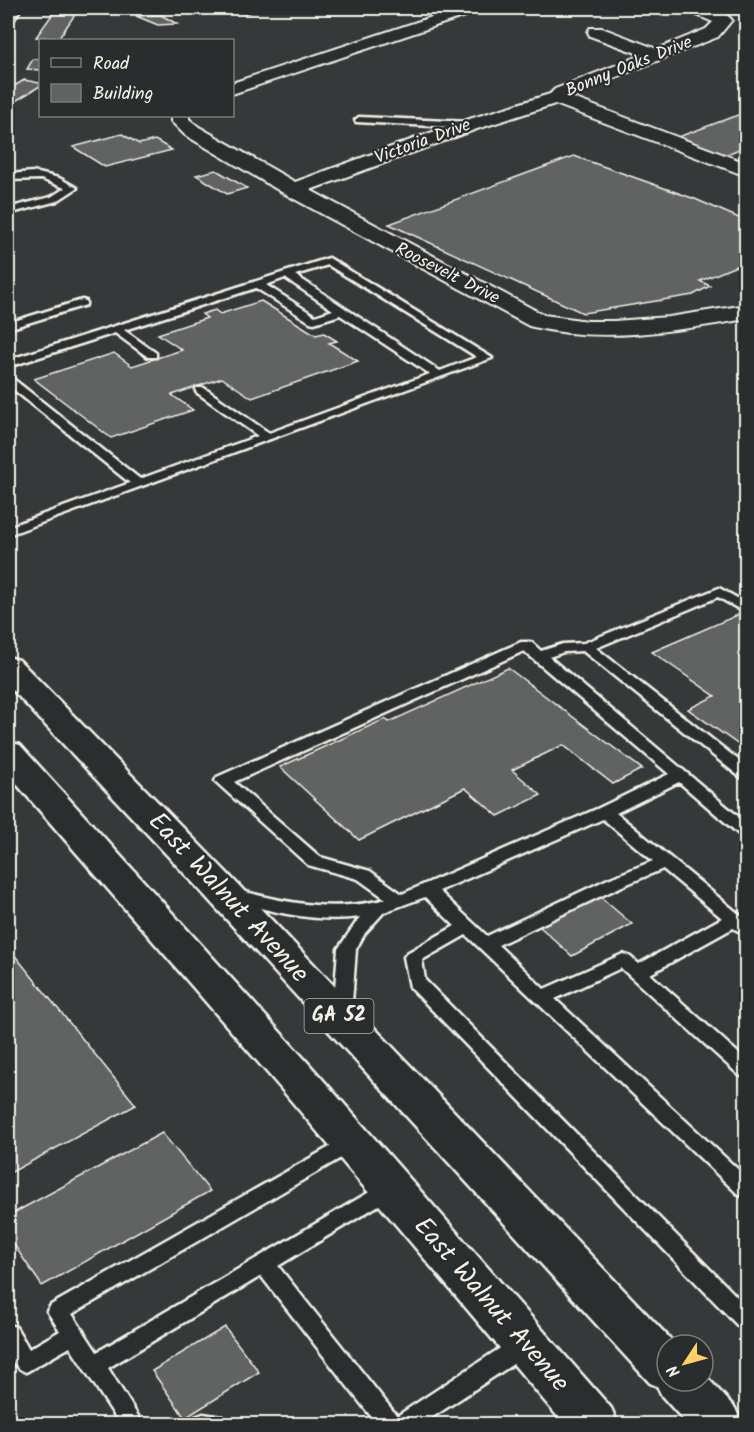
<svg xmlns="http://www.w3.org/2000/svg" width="754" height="1432" font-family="Kalam,sans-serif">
	<rect width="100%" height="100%" fill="#363939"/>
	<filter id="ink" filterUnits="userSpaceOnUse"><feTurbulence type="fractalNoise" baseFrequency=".0167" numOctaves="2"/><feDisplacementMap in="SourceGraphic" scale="12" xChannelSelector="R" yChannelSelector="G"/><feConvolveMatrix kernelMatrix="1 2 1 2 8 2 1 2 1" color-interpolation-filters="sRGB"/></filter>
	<g filter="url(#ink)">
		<!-- building -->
		<g fill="#616362" stroke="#f4f1e8" stroke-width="1.5">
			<path d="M225,8H268L244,14Z"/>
			<path d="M54,12L76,13L59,38L36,37Z"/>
			<path d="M161,15L177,24L158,25L136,16Z"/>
			<path d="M33,59H40V70L27,69Z"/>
			<path d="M24,80L40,83V86L14,102L8,100V90Z"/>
			<path d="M746,112V146L725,155L678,137Z"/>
			<path d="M122,134L139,144L155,140L172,150L105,167L73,147Z"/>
			<path d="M574,156L695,199L746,221V262L700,281L710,286L693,295L583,313L389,224Z"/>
			<path d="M216,170L247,188L227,194L196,175Z"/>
			<path d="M261,301L316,335L324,333L337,341L329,343L358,361L252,398L222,378L172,395L193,410L111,438L34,379L114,353L132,366L182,350L158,334L207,318L202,314L215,310L220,314Z"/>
			<path d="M742,613L746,616V750L688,709L715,696L652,652Z"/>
			<path d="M508,668L642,769L613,784L563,745L512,770L541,795L498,816L465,788L359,840L280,767L385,719L389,722Z"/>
			<path d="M598,895L632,924L572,956L539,926Z"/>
			<path d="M8,947L136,1105L8,1174Z"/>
			<path d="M162,1133L210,1191L42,1286L8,1236V1216Z"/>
			<path d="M225,1327L259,1372L185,1418L152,1371Z"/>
		</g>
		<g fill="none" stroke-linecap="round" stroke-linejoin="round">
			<defs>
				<g id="service">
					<path d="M13,8H21L11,24H8V17Z"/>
					<path d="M359,117L470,122L474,125L470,128L356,122L355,120Z"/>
					<path d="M34,172L59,178L77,188L57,201L8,214V208L51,197L65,188L41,179L8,180V174Z"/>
					<path d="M329,258L492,358L8,535V527L130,483L8,385V377L12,378L140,479L258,436L196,392V388H204L269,433L430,374L340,315L314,323L310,322L256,288L124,330L156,353V357H148L115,333L8,367V360ZM328,265L477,357L440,371L295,275ZM285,278L333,310L315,316L266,285Z"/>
					<path d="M82,300L86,301V305L8,329V323Z"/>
					<path d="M719,588L746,603V613L718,597L596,648L746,766V778L740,777L583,651L564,652L549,657L746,823V836L740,835L679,782L616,813L746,920V935L733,928L650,974L746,1060V1077L739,1075L621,968L555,999L746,1177V1197L739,1195L466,935L422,960L425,980L746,1306V1329L739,1327L410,987L404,957L407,953L455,926L425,897L384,912L365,933L356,949L351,1016L348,1021L342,1023L336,1021L333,1016L338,949L360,917C314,923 272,912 228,899L226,895L228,891L234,889C286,903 333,913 386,899L358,879L308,865L215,781L217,777L521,642H531L541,651L563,644L584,643ZM524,651L669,774L599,808L402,894L370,871L320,857L234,782ZM603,819L653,861L608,879L487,936L439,891ZM663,869L722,918L639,964L629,956L623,954L544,989L498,945L620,887Z"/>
					<path d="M351,1135L358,1138L361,1143L358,1148L72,1314L97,1352L390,1180L397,1182L400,1188L397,1194L278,1266L397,1416L514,1339L522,1337L530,1339L533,1346L530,1353L422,1424H377L261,1276L108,1368L143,1424H120L70,1347L26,1372C6,1364 8,1343 8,1325L16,1327L29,1349L60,1331L47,1311L51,1305Z"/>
					<path d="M203,1414L223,1417L226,1424H192L195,1417Z"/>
				</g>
				<g id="minor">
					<path d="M459,8H482L480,11L232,94V83Z"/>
					<path d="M685,8C700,6 722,8 732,20L718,37L568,96L746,163V176L555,104L477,129L310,190L544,315L588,321H614L669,317L746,305V319C674,331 601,344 529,326L285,194L185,135L171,121V116H189V119L199,127L295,182L463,121L550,94L555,89L642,55L590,36L588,32L590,28H602L657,49L706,29L713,22L687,11Z"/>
				</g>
				<g id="primary">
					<path d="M8,657L19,660L224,870L676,1345H667V1381H703V1373L735,1408L742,1424H687L662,1396L657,1386L650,1383L198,888L8,685Z"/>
					<path d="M8,742L20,745L308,1063L611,1408L618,1424H564L278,1085L8,774Z"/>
				</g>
			</defs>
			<!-- service casing -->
			<use href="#service" stroke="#f4f1e8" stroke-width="5"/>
			<!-- minor casing -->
			<use href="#minor" stroke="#f4f1e8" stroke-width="4"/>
			<!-- primary casing -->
			<use href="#primary" stroke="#f4f1e8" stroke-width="5"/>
			<!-- service -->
			<use href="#service" fill="#2a2d2e" fill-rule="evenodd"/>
			<!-- minor -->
			<use href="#minor" fill="#2a2d2e" fill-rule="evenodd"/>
			<!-- primary -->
			<use href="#primary" fill="#2a2d2e" fill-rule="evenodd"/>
		</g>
	</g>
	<g text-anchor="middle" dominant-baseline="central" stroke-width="4.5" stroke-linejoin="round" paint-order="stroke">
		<!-- far-street labels -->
		<g font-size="18" fill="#f4f1e8" stroke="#2a2d2e">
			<text transform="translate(629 67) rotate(-22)">Bonny Oaks Drive</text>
			<text transform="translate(423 142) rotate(-20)">Victoria Drive</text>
			<text transform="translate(447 274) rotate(27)">Roosevelt Drive</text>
		</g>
		<!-- shield labels -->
		<rect fill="#2a2d2e" stroke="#b7b6b0" stroke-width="1.5" x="304.5" y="999" width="69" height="34" rx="4.5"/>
		<g font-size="20" font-weight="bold" fill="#f4f1e8">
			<text x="339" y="1016">GA 52</text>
		</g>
		<!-- near-street labels -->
		<g font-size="26" fill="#f4f1e8" stroke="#2a2d2e">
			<text transform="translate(228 898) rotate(47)">East Walnut Avenue</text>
			<text transform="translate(491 1305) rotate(49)">East Walnut Avenue</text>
		</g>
	</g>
	<!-- margin -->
	<rect width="754" height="1432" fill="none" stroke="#2a2d2e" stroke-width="30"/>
	<rect x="15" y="15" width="724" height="1402" fill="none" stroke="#f4f1e8" stroke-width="2" filter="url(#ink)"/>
	<!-- legend -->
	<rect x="39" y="39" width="195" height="78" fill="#2a2d2e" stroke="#7b7b78" stroke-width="1.5"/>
	<rect x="51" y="58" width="30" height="9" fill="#2a2d2e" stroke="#7b7b78" stroke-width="1.5"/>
	<text x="93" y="69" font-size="18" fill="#f4f1e8">Road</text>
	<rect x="51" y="84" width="30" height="18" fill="#616362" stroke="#7b7b78" stroke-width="1.5"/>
	<text x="93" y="99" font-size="18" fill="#f4f1e8">Building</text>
	<!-- north arrow -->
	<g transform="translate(685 1363) rotate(234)"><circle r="28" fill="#2a2d2e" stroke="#7b7b78" stroke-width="1.5"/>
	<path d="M0-4.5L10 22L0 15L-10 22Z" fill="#ffd166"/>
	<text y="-9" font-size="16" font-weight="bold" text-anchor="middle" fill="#f4f1e8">N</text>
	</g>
</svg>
